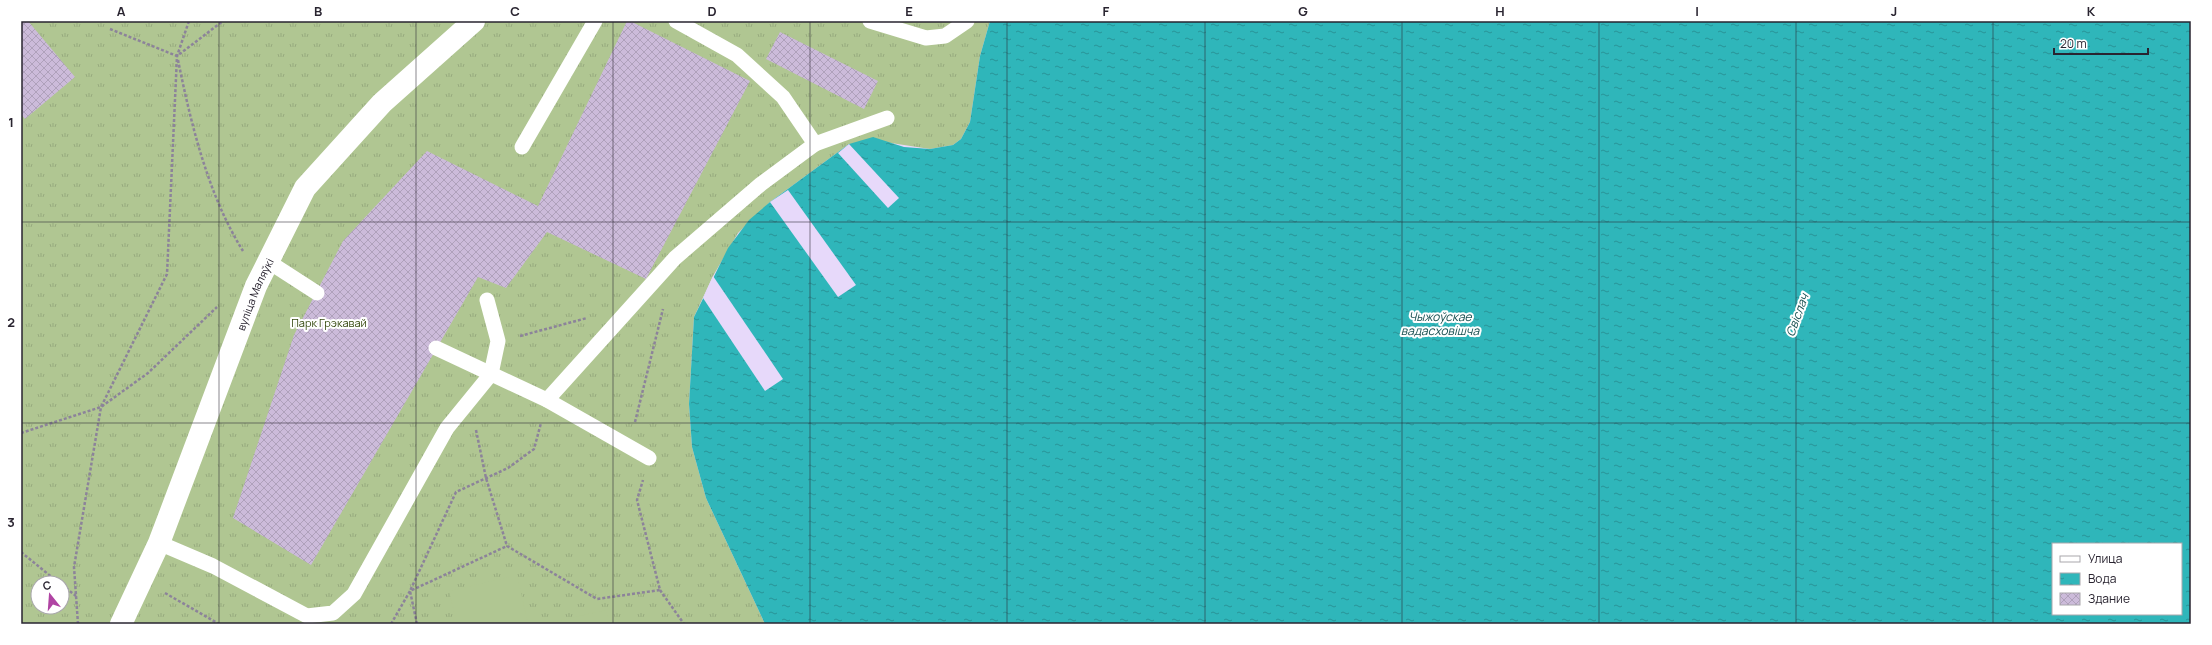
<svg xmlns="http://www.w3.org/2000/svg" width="2212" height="645" font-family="Manrope,sans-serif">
	<defs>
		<pattern id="grass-tufts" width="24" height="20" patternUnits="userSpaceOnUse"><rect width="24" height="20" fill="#b0c692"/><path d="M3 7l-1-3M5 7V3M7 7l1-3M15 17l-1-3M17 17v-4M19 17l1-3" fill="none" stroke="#97aa7e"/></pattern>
		<pattern id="water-ripples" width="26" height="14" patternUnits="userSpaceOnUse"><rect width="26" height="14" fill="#2fb6ba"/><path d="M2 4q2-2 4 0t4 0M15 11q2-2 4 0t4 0" fill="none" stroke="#289498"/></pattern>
		<pattern id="building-cross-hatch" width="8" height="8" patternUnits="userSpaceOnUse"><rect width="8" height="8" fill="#ccbbda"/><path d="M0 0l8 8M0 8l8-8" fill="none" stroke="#afa1bb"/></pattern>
	</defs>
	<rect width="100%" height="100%" fill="#e7d9fa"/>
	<!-- grass -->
	<path fill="url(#grass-tufts)" fill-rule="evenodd" d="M21,21H990L980,56L970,122L961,139L953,145L930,149L891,143L849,144L770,202L738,233L713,276L694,317L689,404L692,447L706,498L765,624H21ZM38,583H62V607H38Z"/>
	<!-- garden -->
	<g fill="#b0c692">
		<path d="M517,575L528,624H457L449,591Z"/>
		<path d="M606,610L609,624H544Z"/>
	</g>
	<!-- water -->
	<path fill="url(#water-ripples)" fill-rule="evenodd" d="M990,21H2191V624H765L706,498L692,447L689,404L694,317L728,248L749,220L770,202L849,144L873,137L904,147L930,149L953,145L961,139L970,122L980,56ZM2053,544H2181V614H2053Z"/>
	<!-- pier -->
	<g fill="#e7d9fa">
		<path d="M849,144L899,198L888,208L838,153Z"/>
		<path d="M788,190L856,285L838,297L770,202Z"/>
		<path d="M713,276L783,379L765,391L703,298Z"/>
	</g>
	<!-- building -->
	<g fill="url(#building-cross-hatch)">
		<path d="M21,21H28L75,77L25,119L21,114Z"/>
		<path d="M627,21H630L750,81L646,279L547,232L506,288L478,277L311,565L233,518L294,335L343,241L427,151L538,206Z"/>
		<path d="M780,32L878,81L864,109L766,59Z"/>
	</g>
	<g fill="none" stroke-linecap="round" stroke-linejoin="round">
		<!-- path -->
		<g stroke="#8c839a" stroke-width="2.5" stroke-dasharray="3 2" stroke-linecap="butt">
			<path d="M110,29L177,56L223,21"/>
			<path d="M178,60C191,124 208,195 243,251"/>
			<path d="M520,336L587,318"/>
			<path d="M635,422L663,309"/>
			<path d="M476,430L486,478L507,546L597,599L660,590L637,500L643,480"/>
			<path d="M21,433L101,407L148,373L217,307"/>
			<path d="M21,552L59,583"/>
			<path d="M62,585L76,596"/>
			<path d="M660,590L684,624"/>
			<path d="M165,593L219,624"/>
			<path d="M78,624L74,567L101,407L167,274L177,56L189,21"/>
			<path d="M391,624L410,591L507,546"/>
			<path d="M417,624L410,591L456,492L508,468L534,449L541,423"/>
		</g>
		<!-- service -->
		<g stroke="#fff" stroke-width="15">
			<path d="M676,21L737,55L783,97L815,144"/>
			<path d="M870,21L926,38L945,36L967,21"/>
			<path d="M522,147L595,21"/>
			<path d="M269,262L317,293"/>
			<path d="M436,348L547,400L649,458"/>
			<path d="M547,400L675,258L761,184L815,144L887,118"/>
			<path d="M159,543L213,566L307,616L333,613L354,594L447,428L491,374L498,341L487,300"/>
		</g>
		<!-- minor -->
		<path stroke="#fff" stroke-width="22" id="s1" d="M121,624L159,543L256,286L305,188L382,103L474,21"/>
	</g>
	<!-- grid -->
	<path fill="none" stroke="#292430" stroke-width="1" stroke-opacity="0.55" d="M219,21V624M416,21V624M613,21V624M810,21V624M1007,21V624M1205,21V624M1402,21V624M1599,21V624M1796,21V624M1993,21V624M21,222H2191M21,423H2191"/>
	<g text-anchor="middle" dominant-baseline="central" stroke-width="4" stroke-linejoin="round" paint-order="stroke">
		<!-- street labels -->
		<g font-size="11" fill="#292430" stroke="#fff">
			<text stroke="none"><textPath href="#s1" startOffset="356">вуліца Маляўкі</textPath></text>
		</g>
		<!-- park labels -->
		<g font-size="11" fill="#35490f" stroke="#fff">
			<text x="329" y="322">Парк Грэкавай</text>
		</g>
		<!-- water labels -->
		<g font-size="12" font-style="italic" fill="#195051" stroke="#fff">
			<text transform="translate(1797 315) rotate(-70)">Свіслач</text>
			<text x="1440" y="316">Чыжоўскае<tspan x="1440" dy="14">вадасховішча</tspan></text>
		</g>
	</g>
	<!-- border -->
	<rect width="2212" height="645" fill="none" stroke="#ffffff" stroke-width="44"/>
	<!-- legend -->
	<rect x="2052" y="543" width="130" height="72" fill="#ffffff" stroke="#a9a7ac"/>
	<rect x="2060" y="556" width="20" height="6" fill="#ffffff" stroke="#a9a7ac"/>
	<text x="2088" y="563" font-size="12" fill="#292430">Улица</text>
	<rect x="2060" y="573" width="20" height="12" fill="url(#water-ripples)" stroke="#a9a7ac"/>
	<text x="2088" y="583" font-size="12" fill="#292430">Вода</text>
	<rect x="2060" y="593" width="20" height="12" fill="url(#building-cross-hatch)" stroke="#a9a7ac"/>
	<text x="2088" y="603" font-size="12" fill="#292430">Здание</text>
	<!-- north arrow -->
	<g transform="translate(50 595) rotate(343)"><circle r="19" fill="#ffffff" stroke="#a9a7ac"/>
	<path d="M0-3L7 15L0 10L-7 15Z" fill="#b044a3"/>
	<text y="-6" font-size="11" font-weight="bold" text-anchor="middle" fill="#292430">С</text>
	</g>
	<!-- scale -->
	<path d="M2054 48v6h94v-6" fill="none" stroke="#292430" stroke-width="2"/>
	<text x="2060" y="48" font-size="12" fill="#292430" stroke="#ffffff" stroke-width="3" paint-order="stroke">20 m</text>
	<rect x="22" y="22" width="2168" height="601" fill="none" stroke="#292430" stroke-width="1.5"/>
	<g font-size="13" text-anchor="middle" font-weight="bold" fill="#292430">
		<text x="121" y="16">A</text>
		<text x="318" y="16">B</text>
		<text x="515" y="16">C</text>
		<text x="712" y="16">D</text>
		<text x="909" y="16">E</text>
		<text x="1106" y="16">F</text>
		<text x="1303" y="16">G</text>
		<text x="1500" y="16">H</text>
		<text x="1697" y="16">I</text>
		<text x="1894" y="16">J</text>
		<text x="2091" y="16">K</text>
		<text x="11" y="127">1</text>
		<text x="11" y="327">2</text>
		<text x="11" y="527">3</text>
	</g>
</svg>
